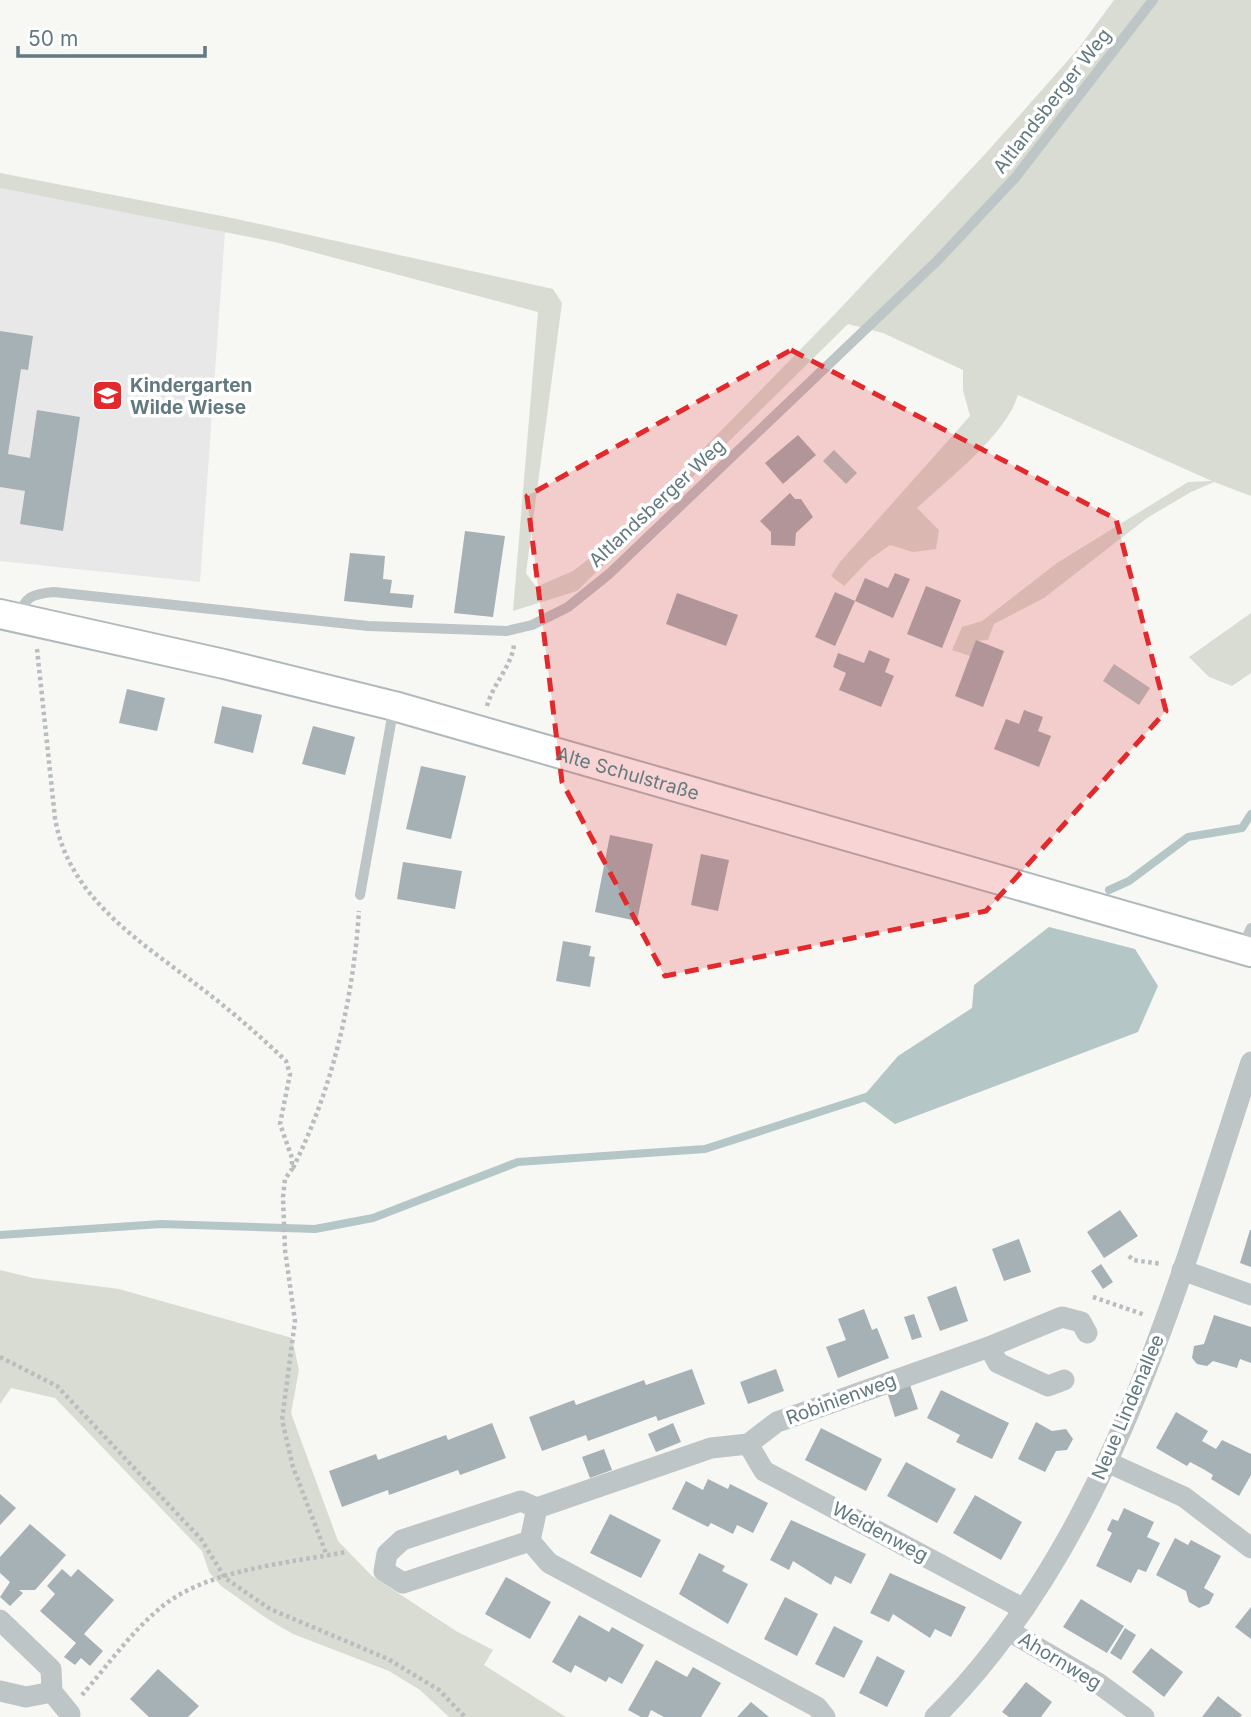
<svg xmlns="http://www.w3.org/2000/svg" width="1251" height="1717" font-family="Inter,sans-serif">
	<rect width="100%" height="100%" fill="#f7f7f4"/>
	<!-- built -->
	<path fill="#e8e8e8" d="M0,188L225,232L200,582L0,561Z"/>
	<!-- green -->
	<g fill="#d9dcd3">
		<path d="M1114,0H1251V496L1214,482L1191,492L1147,518L1044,598L994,624L988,640L976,641L970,656L952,650L962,627L982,621L1057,563L1188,482L1212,481L1018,395C1006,435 948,479 917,508L939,530L936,549L913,552L890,545L869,560L844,586L831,576L840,562L970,416L963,390V370L883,333L848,324L577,591L513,611L538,312L275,242L0,188V173L232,218L553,289L562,303L526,573L536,587L573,571L617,537L836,313L987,152L1078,49Z"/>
		<path d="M1251,613V673L1232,686L1209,677L1189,657Z"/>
		<path d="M0,1270L33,1278L119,1289L292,1338L299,1370L291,1413L338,1541L372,1576L456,1631L493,1650L484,1665L566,1717H449L420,1690L389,1671L293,1634L269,1620L221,1586L209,1572L202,1551L55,1398L11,1388L0,1404Z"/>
	</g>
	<!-- water -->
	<g fill="#b4c6c6">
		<path d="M834,450L857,473L846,484L823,461Z"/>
		<path d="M1114,664L1150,688L1139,705L1103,681Z"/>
		<path d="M1049,927L1135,949L1158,986L1138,1032L895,1124L861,1099L898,1056L972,1008L974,985Z"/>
	</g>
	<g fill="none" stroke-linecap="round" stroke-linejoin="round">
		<!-- stream -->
		<g stroke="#b4c6c6" stroke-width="8">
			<path d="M1109,890L1129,881L1188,837L1242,828L1251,814"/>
			<path d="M0,1235L161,1224L315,1229L373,1218L518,1162L705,1149L869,1096"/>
		</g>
	</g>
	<!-- building -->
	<g fill="#a5b1b4">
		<path d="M0,331L33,336L28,370L21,369L8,454L30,458L37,410L80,417L63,531L20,524L25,491L0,487Z"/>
		<path d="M798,435L816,455L783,484L765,463Z"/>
		<path d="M790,493L795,499H801L813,517L796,533L795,546L771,545V532L760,521Z"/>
		<path d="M465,531L505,536L493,617L454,613Z"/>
		<path d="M350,553L385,556L383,579L392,580L390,593L414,595L412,608L344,601Z"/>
		<path d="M895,573L910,579L893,618L855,601L835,646L815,637L835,592L855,601L865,578L888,588Z"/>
		<path d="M926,586L961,600L942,648L907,634Z"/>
		<path d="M677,593L738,615L726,646L666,624Z"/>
		<path d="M976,640L1004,651L983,707L955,696Z"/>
		<path d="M869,650L890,659L885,672L894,676L881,707L839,690L846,673L833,667L838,653L864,663Z"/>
		<path d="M127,689L165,698L157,731L119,723Z"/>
		<path d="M222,706L262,715L253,753L214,743Z"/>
		<path d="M1024,710L1043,717L1038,731L1051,736L1039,767L994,749L1006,719L1019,724Z"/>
		<path d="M313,726L355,737L345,775L302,764Z"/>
		<path d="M421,766L466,776L451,839L406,829Z"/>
		<path d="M610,835L653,844L637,921L595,912Z"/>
		<path d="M701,854L729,860L718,911L691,905Z"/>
		<path d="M403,862L462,871L455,909L397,899Z"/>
		<path d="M563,941L591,946L589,956L595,957L590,987L556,981Z"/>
		<path d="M1120,1210L1138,1236L1104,1258L1087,1232Z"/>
		<path d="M1250,1230H1251V1267L1240,1263Z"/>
		<path d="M1019,1239L1031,1272L1004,1281L992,1249Z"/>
		<path d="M1101,1264L1113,1282L1103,1289L1091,1271Z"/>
		<path d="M956,1286L968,1321L940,1331L927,1297Z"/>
		<path d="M864,1309L872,1330L877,1328L889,1358L838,1378L826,1347L846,1340L838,1319Z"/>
		<path d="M914,1314L922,1337L912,1340L904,1317Z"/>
		<path d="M1214,1315L1251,1327V1363L1240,1359L1237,1368L1213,1361L1207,1366L1197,1364L1192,1358L1194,1346L1204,1344Z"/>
		<path d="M692,1369L705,1404L658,1421L656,1416L588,1441L586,1435L542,1451L529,1417L574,1400L576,1405L644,1380L646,1385Z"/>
		<path d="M776,1369L784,1391L748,1404L740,1382Z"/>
		<path d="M910,1385L918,1409L895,1417L887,1392Z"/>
		<path d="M941,1390L1009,1423L992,1459L956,1442L960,1435L927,1418Z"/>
		<path d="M1176,1412L1208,1431L1202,1441L1216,1449L1222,1440L1251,1454V1475L1239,1496L1211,1479L1213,1475L1205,1470L1190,1462L1187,1466L1156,1448Z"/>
		<path d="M1036,1422L1052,1431L1066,1429L1073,1439L1067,1450L1056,1451L1045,1472L1018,1459Z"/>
		<path d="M492,1423L506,1458L460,1475L458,1470L389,1495L388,1490L342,1507L329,1471L376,1454L378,1460L446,1435L448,1440Z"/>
		<path d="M673,1423L681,1442L656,1452L648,1434Z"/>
		<path d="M821,1428L882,1459L866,1491L805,1460Z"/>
		<path d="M604,1449L612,1470L590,1478L582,1457Z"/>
		<path d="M906,1462L956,1489L937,1523L887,1496Z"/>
		<path d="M708,1479L728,1489L730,1484L768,1503L753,1533L737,1525L733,1534L711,1523L708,1527L672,1509L686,1481L703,1490Z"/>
		<path d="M0,1494L16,1508L0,1525Z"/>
		<path d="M975,1495L1022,1522L1001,1560L953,1533Z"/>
		<path d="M1124,1508L1154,1522L1147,1537L1160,1543L1146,1572L1138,1569L1131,1583L1096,1566L1112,1533L1107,1530L1112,1519L1118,1521Z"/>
		<path d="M610,1514L661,1540L641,1578L590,1553Z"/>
		<path d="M791,1520L866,1554L851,1584L835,1576L831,1585L793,1561L789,1570L770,1560Z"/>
		<path d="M30,1524L66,1555L35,1590H19L23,1593L10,1606L0,1597L10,1582L0,1573V1557Z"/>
		<path d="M1175,1538L1188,1545L1191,1540L1221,1556L1204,1588L1214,1594L1209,1604L1199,1608L1189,1602L1186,1591L1156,1575Z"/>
		<path d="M699,1553L725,1566L722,1571L748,1584L728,1624L679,1594Z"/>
		<path d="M62,1569L71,1577L78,1569L114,1600L84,1634L103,1651L90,1666L81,1658L75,1665L64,1657L76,1643L40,1611L55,1594L47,1586Z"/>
		<path d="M890,1573L966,1607L951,1637L935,1629L930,1638L893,1614L889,1622L870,1613Z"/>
		<path d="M506,1577L551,1602L530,1639L485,1614Z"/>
		<path d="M785,1597L818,1614L797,1656L764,1639Z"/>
		<path d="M1081,1599L1124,1626L1107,1653L1063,1627Z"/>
		<path d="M1251,1607V1639L1235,1627Z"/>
		<path d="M579,1615L609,1632L612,1627L644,1645L622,1684L609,1677L606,1682L575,1665L571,1673L552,1662Z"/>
		<path d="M834,1626L863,1641L844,1678L815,1664Z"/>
		<path d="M1125,1628L1136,1635L1121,1660L1110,1653Z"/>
		<path d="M1151,1648L1183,1672L1164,1697L1132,1672Z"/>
		<path d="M877,1656L905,1671L887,1707L859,1693Z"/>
		<path d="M656,1660L687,1677L693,1667L721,1683L701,1717H664L651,1710L648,1717H641L628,1710Z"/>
		<path d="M158,1669L199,1706L188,1717H149L130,1699Z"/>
		<path d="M1026,1682L1052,1702L1041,1717H1009L1002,1712Z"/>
		<path d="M1218,1696L1242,1715L1240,1717H1202Z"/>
		<path d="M751,1702L769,1717H737Z"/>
	</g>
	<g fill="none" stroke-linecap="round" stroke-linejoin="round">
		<defs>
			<g id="secondary">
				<path id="s1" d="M0,614L224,664L394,706L1251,952"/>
			</g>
		</defs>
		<!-- secondary casing -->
		<use href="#secondary" stroke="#b0b9bb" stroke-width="32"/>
		<!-- path -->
		<g stroke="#b8bdbf" stroke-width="4.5" stroke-dasharray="3.5 3.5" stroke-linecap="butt">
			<path d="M37,649L55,818C68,898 141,942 201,988C230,1010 259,1035 286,1061L290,1074L280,1124L292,1158V1169L285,1179L283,1197L285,1250L295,1321L282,1420L293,1467L327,1556"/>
			<path d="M487,706C493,684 511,667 514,645"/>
			<path d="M293,1168C333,1087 353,1000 359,911"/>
			<path d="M1129,1256L1133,1260L1162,1264"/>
			<path d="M1093,1297L1145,1315"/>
			<path d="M0,1357L57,1386L201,1539L225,1578L270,1609L388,1659L439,1690L465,1717"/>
			<path d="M82,1695C109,1664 143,1615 179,1595C225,1568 294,1562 346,1552"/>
		</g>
		<!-- lane -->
		<g stroke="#bec5c7" stroke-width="10">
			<path d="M18,618C25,596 32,594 54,592L368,626L507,631L532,625L568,607L609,574L937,261L1015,178L1153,0"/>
			<path d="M360,895L394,706"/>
			<path d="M1241,949L1251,928"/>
		</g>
		<!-- street -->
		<g stroke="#bec5c7" stroke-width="21">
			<path d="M1182,1270L1251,1295"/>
			<path d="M989,1347L1062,1317L1081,1322L1087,1333"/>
			<path d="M748,1444L764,1471L1024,1609"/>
			<path d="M1107,1462L1184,1497L1251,1548"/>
			<path d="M537,1508L530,1541L549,1563L817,1707L825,1717"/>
			<path d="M530,1541L403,1583L384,1571L387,1554L402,1540L521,1501L537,1508L711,1448L748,1444L777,1422L989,1347L998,1363L1048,1386L1064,1380"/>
			<path d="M0,1620L51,1669L52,1692L70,1714"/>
			<path d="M1009,1631L1098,1683L1144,1717"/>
			<path d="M0,1691L26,1697L52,1692"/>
			<path d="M935,1717C1108,1545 1177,1287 1251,1062"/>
		</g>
		<!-- secondary -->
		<use href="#secondary" stroke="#fff" stroke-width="28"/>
	</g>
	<!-- marked area -->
	<path fill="#e2292c" fill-opacity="0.2" stroke="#e2292c" stroke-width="5" stroke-dasharray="14 9" stroke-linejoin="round" d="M791,350L1116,519L1166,711L986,911L665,976L562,782L527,496Z"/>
	<!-- icons -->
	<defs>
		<symbol id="school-square" viewBox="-11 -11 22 22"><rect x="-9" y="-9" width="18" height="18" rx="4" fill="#e2292c" stroke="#fff"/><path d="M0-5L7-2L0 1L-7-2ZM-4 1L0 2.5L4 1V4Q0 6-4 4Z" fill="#fff"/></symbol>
	</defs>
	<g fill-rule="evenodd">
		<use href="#school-square" x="90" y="378" width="35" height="35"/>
	</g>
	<g text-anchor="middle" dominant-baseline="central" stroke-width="7" stroke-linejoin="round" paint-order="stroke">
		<!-- street labels -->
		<g font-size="19" fill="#627a7f" stroke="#fff">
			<text transform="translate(1052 101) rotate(-52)">Altlandsberger Weg</text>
			<text transform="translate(657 503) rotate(-43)">Altlandsberger Weg</text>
			<text stroke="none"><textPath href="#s1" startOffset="648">Alte Schulstraße</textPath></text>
			<text transform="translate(841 1399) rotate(-20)">Robinienweg</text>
			<text transform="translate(1128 1407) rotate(-67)">Neue Lindenallee</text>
			<text transform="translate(880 1532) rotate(28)">Weidenweg</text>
			<text transform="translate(1060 1661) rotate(31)">Ahornweg</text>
		</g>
		<!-- poi labels -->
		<g font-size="19" font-weight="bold" fill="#627a7f" stroke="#fff" text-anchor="start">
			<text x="130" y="385">Kindergarten<tspan x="130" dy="22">Wilde Wiese</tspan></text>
		</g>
	</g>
	<!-- scale -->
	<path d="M18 46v10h187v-10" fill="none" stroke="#627a7f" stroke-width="3.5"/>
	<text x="28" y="46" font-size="21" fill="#627a7f" stroke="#ffffff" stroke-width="5" paint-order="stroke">50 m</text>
</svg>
